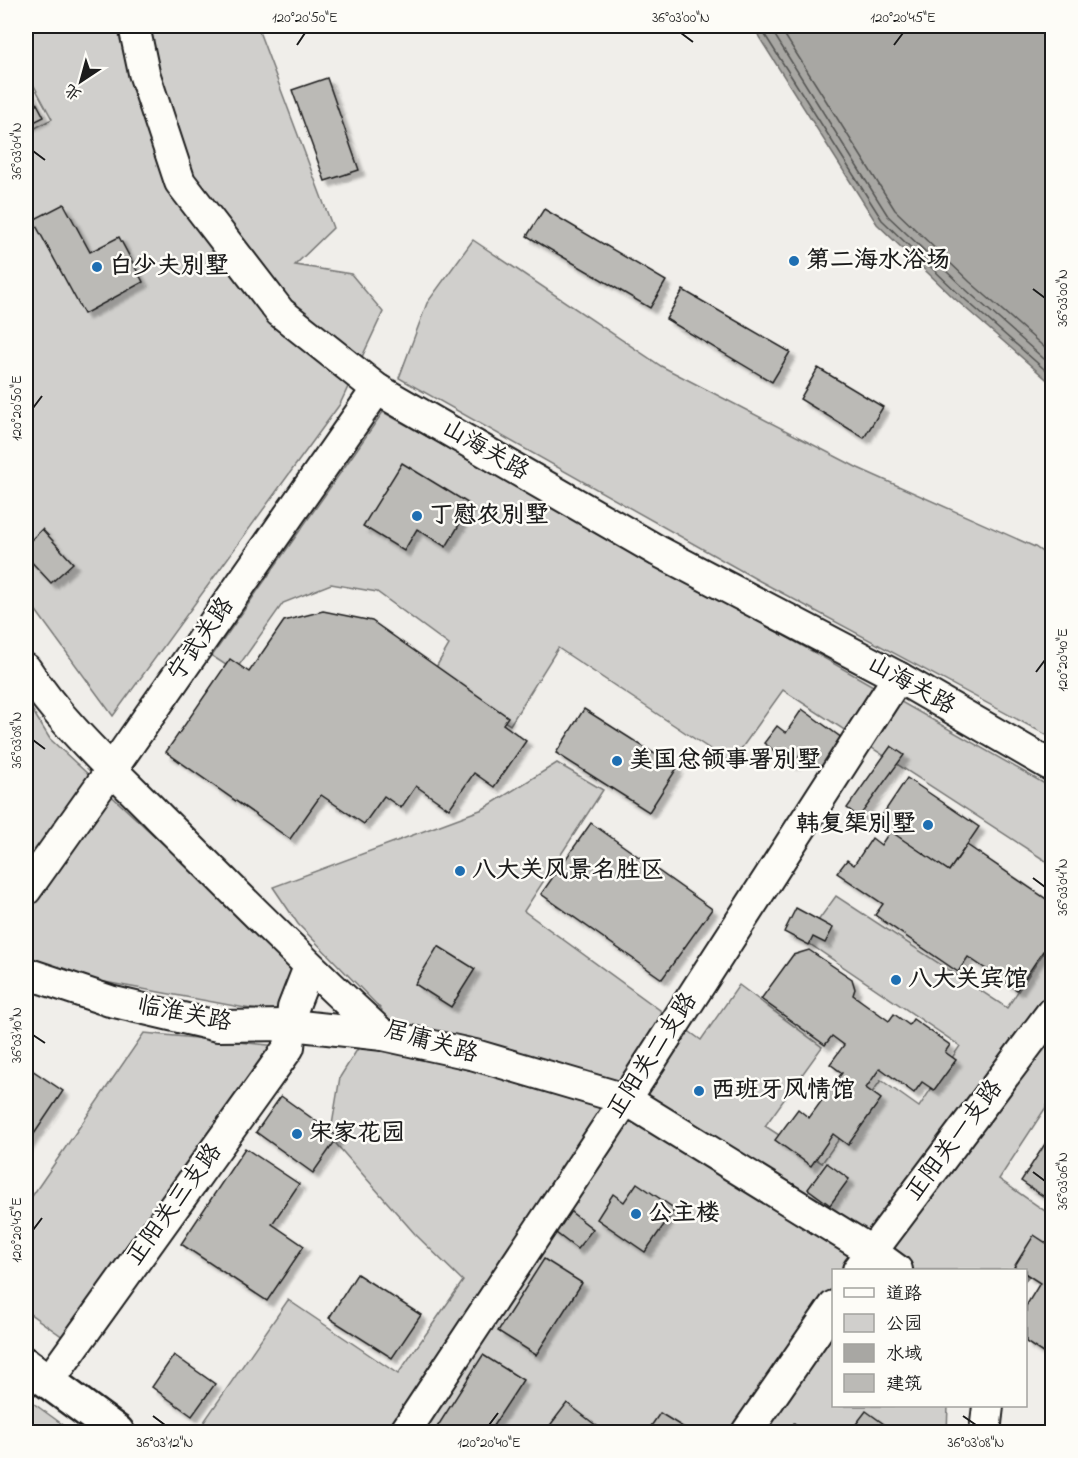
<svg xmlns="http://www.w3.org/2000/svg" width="1078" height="1458" font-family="'Indie Flower','LXGW WenKai TC',sans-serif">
	<defs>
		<filter id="shadow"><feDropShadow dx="5.5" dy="5.5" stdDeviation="1.5" flood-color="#0004"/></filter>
	</defs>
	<rect width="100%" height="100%" fill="#f0eeea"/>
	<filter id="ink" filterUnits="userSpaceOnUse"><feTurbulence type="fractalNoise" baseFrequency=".0167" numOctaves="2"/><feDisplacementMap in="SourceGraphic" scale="12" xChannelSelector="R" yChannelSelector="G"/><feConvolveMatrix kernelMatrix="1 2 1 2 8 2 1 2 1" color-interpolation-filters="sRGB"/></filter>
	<g filter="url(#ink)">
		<!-- green -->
		<g fill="#d0cfcc" stroke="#767674" stroke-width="1.5">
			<path d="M26,26H257L333,228L295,265L351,274L383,312L340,404L113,716L26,597V133L52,119L26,71Z"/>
			<path d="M473,240L661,366L858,468L1035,547L1052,559V738L756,579L399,378L427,303Z"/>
			<path d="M383,412L817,654L1052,788V865L783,690L731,763L558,648L510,725L432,674L449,645L377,592L331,584L283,603L235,671L212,656Z"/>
			<path d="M26,700L50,739L309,979L273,1013L83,978L26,958Z"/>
			<path d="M557,763L603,790L524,911L701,1040L739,985L822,1047L765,1126L822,1163L881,1080L919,1107L960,1046L804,940L836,896L1007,1008L1052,940V1098L999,1179L1052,1216V1238L1026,1280V1270H834V1406H948L947,1432H197L288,1300L398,1374L463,1281L415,1234L330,1137L340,1077L382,1010L298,924L273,887L483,809Z"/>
			<path d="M144,1033L289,1047L83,1351L26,1311V1205Z"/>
			<path d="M26,1398L73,1432H26Z"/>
		</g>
		<!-- water -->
		<path fill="#a8a7a3" stroke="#706f6d" stroke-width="1.5" d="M755,26H1052V384L954,298L877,224L759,37Z"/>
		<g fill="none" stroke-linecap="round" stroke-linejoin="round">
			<!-- shore -->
			<g stroke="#545452" stroke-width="1.5">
				<path d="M762,26L765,35L882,220L959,294L1052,376"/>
				<path d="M769,26L888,216L964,288L1052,366"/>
				<path d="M779,26L895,210L970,282L1052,354"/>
			</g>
		</g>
		<!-- building -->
		<g fill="#bbbab6" stroke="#1c1c1c" stroke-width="1.5" filter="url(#shadow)">
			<path d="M327,78L359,170L325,181L292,90Z"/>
			<path d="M26,83L44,117L26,126Z"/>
			<path d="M64,204L90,252L119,237L143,282L84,314L33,220Z"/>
			<path d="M544,209L666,281L650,308L527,236Z"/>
			<path d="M683,290L790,352L772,382L666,319Z"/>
			<path d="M818,368L883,407L864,438L800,399Z"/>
			<path d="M402,463L471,505L446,547L417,529L404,551L363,526Z"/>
			<path d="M42,529L73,563L51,583L26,556V545Z"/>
			<path d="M323,611L372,621L508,717L503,724L526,741L494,787L474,773L449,809L416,786L401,808L384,796L364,824L321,795L290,839L166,752L230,659L249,672L284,621Z"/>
			<path d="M584,709L677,768L649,812L556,753Z"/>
			<path d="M802,709L846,741L825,771L801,753L792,764L764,743L777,726L786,733Z"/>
			<path d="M891,746L904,755L859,817L847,808Z"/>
			<path d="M907,778L979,827L949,871L877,823Z"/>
			<path d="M591,823L712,909L662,979L541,894Z"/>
			<path d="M890,831L949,871L967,845L1052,903L1051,956L1043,951L1017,990L968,957L958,972L875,915L883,904L837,873L847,860L854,865L872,838L881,845Z"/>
			<path d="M796,908L833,928L825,943L813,937L809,945L784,932Z"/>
			<path d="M438,946L475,969L451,1007L415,984Z"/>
			<path d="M809,950L852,979L855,989L853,995L889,1021L894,1014L909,1025L913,1019L950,1045L945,1052L956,1060L934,1090L922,1082L914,1093L880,1068L866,1088L881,1099L848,1145L833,1134L811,1166L775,1140L798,1109L809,1118L842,1073L830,1064L844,1045L832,1036L825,1045L761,999L793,955Z"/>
			<path d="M26,1066L63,1091L26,1146Z"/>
			<path d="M281,1096L338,1137L313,1173L256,1132Z"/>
			<path d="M1052,1133V1202L1021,1181Z"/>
			<path d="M245,1148L299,1184L272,1224L304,1246L267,1301L181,1244Z"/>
			<path d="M827,1163L849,1179L830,1205L808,1189Z"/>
			<path d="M637,1183L675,1209L645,1252L597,1219L613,1194L624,1202Z"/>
			<path d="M563,1206L593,1229L577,1249L547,1226Z"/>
			<path d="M1034,1235L1052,1247V1359L1026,1342V1306L1040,1283L1026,1274V1270H1020L1014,1267Z"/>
			<path d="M544,1259L582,1283L536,1355L498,1331Z"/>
			<path d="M357,1274L421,1315L392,1358L329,1318Z"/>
			<path d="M174,1355L215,1384L192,1416L152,1387Z"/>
			<path d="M483,1355L523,1380L489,1432H434Z"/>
			<path d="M567,1403L602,1430L600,1432H545Z"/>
			<path d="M866,1411L895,1432H850Z"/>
			<path d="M660,1413L691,1432H647Z"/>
			<path d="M794,1423L807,1432H787Z"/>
		</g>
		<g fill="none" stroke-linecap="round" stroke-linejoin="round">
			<defs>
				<g id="street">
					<path d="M134,26L144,73L180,182L280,312L377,389L658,551L898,677L1052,766"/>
					<path d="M26,669C60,723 115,772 160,818C234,891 306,965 383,1035"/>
					<path d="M26,890L112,769L377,389"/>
					<path d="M26,973L110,1001L217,1026L291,1025L383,1035L475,1055L625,1099L871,1251L897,1270"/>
					<path d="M858,1270L1052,1012"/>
					<path d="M49,1381L289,1047L293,1008L309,967"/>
					<path d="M405,1432L641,1076L898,677"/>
					<path d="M747,1432L834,1306"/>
					<path d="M985,1432L988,1406"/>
				</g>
				<path id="primary" d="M26,1365L117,1432"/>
			</defs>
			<!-- street casing -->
			<use href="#street" stroke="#1c1c1c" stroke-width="34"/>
			<!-- primary casing -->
			<use href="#primary" stroke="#1c1c1c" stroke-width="38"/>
			<!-- street -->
			<use href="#street" stroke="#fdfcf7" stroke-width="30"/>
			<!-- primary -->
			<use href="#primary" stroke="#fdfcf7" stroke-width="33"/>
		</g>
	</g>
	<!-- ticks -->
	<path fill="none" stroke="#1c1c1c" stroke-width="2" d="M681,33L693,42M297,45L305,33M894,45L903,33M33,151L45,160M1033,289L1045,298M33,408L42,396M1036,672L1045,660M33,740L45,749M1033,878L1045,887M33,1035L45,1043M1033,1172L1045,1181M33,1230L42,1218M153,1416L165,1425M963,1416L976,1425M489,1425L498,1413"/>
	<!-- markers -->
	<g fill="#1f6fb2" stroke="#fdfcf7" stroke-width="2">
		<circle cx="794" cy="261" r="6"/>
		<circle cx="97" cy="267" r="6"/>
		<circle cx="417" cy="516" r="6"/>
		<circle cx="617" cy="761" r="6"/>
		<circle cx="928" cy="825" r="6"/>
		<circle cx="460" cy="871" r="6"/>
		<circle cx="896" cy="980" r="6"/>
		<circle cx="699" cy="1091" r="6"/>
		<circle cx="297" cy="1134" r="6"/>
		<circle cx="636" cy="1214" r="6"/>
	</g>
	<g text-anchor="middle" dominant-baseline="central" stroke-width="5" stroke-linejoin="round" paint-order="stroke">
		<!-- poi labels -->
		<g font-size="24" font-weight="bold" fill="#1c1c1c" stroke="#fdfcf7" text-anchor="start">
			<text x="806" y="261">第二海水浴场</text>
			<text x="109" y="267">白少夫别墅</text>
			<text x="429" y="516">丁慰农别墅</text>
			<text x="629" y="761">美国总领事署别墅</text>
			<text x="916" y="825" text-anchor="end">韩复榘别墅</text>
			<text x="472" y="871">八大关风景名胜区</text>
			<text x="908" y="980">八大关宾馆</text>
			<text x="711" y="1091">西班牙风情馆</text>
			<text x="309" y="1134">宋家花园</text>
			<text x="648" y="1214">公主楼</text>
		</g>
		<!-- street labels -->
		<g font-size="24" fill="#1c1c1c" stroke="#fdfcf7">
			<text transform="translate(485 451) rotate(30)">山海关路</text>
			<text transform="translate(202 640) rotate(-55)">宁武关路</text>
			<text transform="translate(911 686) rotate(29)">山海关路</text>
			<text transform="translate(184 1015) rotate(11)">临淮关路</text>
			<text transform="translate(431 1043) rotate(16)">居庸关路</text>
			<text transform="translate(653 1056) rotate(-57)">正阳关二支路</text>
			<text transform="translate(955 1141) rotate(-53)">正阳关一支路</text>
			<text transform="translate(175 1205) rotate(-54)">正阳关三支路</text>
		</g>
	</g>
	<!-- margin -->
	<rect width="1078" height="1458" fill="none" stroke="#fdfcf7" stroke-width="66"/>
	<!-- legend -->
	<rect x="832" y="1269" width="195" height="138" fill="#fdfcf7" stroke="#a3a29f" stroke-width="1.5"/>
	<rect x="844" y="1288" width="30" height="9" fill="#fdfcf7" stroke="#a3a29f" stroke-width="1.5"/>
	<text x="886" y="1299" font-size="18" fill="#1c1c1c">道路</text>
	<rect x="844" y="1314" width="30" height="18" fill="#d0cfcc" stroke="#a3a29f" stroke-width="1.5"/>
	<text x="886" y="1329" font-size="18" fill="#1c1c1c">公园</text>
	<rect x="844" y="1344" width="30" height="18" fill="#a8a7a3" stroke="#a3a29f" stroke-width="1.5"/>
	<text x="886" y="1359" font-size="18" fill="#1c1c1c">水域</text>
	<rect x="844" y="1374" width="30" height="18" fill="#bbbab6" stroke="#a3a29f" stroke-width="1.5"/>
	<text x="886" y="1389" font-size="18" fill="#1c1c1c">建筑</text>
	<!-- north arrow -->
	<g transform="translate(81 81) rotate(216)" stroke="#fdfcf7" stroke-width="4.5" paint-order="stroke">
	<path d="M0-4.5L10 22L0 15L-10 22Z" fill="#1c1c1c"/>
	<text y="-9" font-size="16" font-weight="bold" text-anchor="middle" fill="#1c1c1c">北</text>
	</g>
	<rect x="33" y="33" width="1012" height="1392" fill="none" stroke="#1c1c1c" stroke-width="2"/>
	<g font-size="15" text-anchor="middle" fill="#1c1c1c">
		<text x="305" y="22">120°20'50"E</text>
		<text x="681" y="22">36°03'00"N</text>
		<text x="903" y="22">120°20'45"E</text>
		<text transform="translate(16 151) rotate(-90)" y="5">36°03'04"N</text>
		<text transform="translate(1062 298) rotate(-90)" y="5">36°03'00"N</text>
		<text transform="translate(16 408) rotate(-90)" y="5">120°20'50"E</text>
		<text transform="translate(1062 660) rotate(-90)" y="5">120°20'40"E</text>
		<text transform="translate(16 740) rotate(-90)" y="5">36°03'08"N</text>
		<text transform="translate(1062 887) rotate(-90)" y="5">36°03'04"N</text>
		<text transform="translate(16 1035) rotate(-90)" y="5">36°03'10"N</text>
		<text transform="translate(1062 1181) rotate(-90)" y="5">36°03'06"N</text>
		<text transform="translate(16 1230) rotate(-90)" y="5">120°20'45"E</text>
		<text x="165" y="1447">36°03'12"N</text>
		<text x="489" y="1447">120°20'40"E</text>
		<text x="976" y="1447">36°03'08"N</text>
	</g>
</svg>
